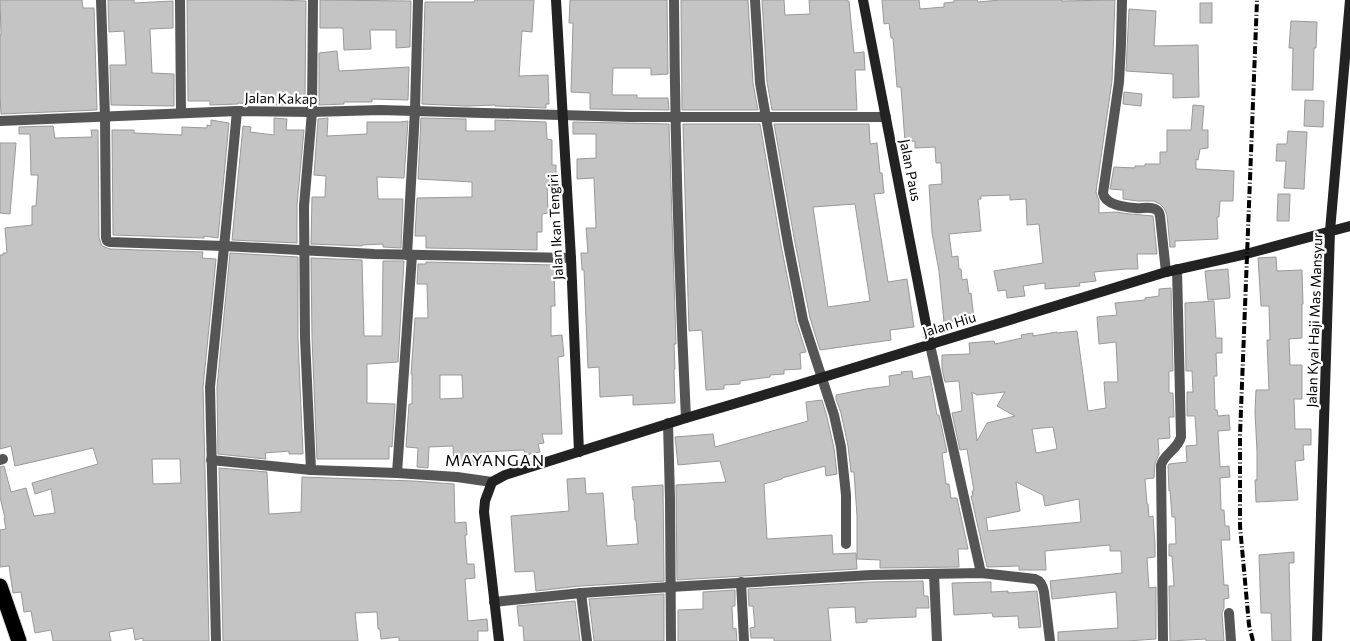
<svg xmlns="http://www.w3.org/2000/svg" width="1350" height="641" font-family="Commissioner,sans-serif">
	<rect width="100%" height="100%" fill="#fff"/>
	<!-- building -->
	<g fill="#c4c4c4" stroke="#999" fill-rule="evenodd">
		<path d="M0,0H82L83,8H94L97,110L1,114L0,95V35H1Z"/>
		<path d="M108,0H134V3L173,1V28L150,29L152,73L174,74V106L111,105L110,65H126L124,31L109,32Z"/>
		<path d="M187,0H277L306,1L305,97L288,96V105L250,104L238,103V104L210,105V101H188Z"/>
		<path d="M320,0L411,1L410,47L396,48V30H370L371,49L344,50L343,28H320Z"/>
		<path d="M475,0H534L532,32L522,31L519,76L548,75L549,104H546V108L495,106V105L466,106L422,104L425,2H474Z"/>
		<path d="M570,0H667L668,74L651,75V68H613L612,95H637V98H668L669,110L590,109V93L571,92L573,23H569Z"/>
		<path d="M681,0H748L753,83L758,110H682Z"/>
		<path d="M762,0H784L785,15L810,14L809,0H847V1H849L854,53L864,52L865,70H855L857,110H772L767,82Z"/>
		<path d="M882,0H919L920,9L944,7V3L954,2V0H977L978,2L1000,0H1062V1L1115,0L1112,81L1096,192L1099,201V213L1116,212L1130,214L1153,216L1157,254H1137L1138,269H1126L1094,272L1096,281L1079,283L1080,286L1045,289V283L1023,286L1025,296L1007,298L1006,290L998,291L994,271L1043,263L1039,224L1027,225L1026,199L1010,200V195L981,196V199H978L981,231L949,234L952,257L958,256L959,269H961L962,280L967,279L969,294L971,293L974,319L944,322L939,271L932,233L929,185L942,184L941,163H936L935,147L915,148V141L905,142L901,87H897L893,38H891L889,23L884,24Z"/>
		<rect x="1200" y="3" width="12" height="20"/>
		<path d="M1129,9L1156,11L1154,46L1198,45L1199,97L1173,98V74L1126,71Z"/>
		<path d="M1291,21L1317,22L1316,48H1314L1313,90H1292L1293,48H1289Z"/>
		<path d="M337,51L339,71L409,67L408,100L372,99V102H344V104L319,105V53Z"/>
		<path d="M1124,92L1142,94L1141,106L1123,104Z"/>
		<path d="M1305,100L1324,101L1323,127L1304,126Z"/>
		<path d="M1193,105L1204,106L1202,130H1208V148L1200,149L1198,160L1196,159V169L1234,171L1233,201H1220L1219,217H1217L1218,239L1175,241V247H1170L1167,215L1164,208L1160,204L1154,201H1138L1123,199V190L1110,189L1114,167L1135,168V166H1145V164H1160V152H1167V130H1191Z"/>
		<path d="M274,118L287,119L286,130H304L297,205V243L232,240L243,126L251,127L250,132L274,135Z"/>
		<path d="M328,118L327,136L367,134V122H400L408,121L404,178L377,177L378,199H403L401,248L383,247V244L362,245V246L311,244L312,197H325L326,176L314,175L318,119Z"/>
		<path d="M421,118L466,119V131H495V120L546,122L547,139L552,140V165H556V183H547L548,213L542,214V232H537V250L426,248V236H415L417,198L472,197V182L418,179Z"/>
		<path d="M211,120L229,123L218,238L204,236V238L113,235L112,130H134V133L182,135V127L207,128V125L211,126Z"/>
		<path d="M573,122L669,124L676,344H674L675,369L674,370L675,403L633,405V395L600,397L599,367L588,368L584,270H582L581,253H588L586,228H596L594,178L577,179V159L596,158V134H573Z"/>
		<path d="M683,124H760L781,245L796,321L806,352L800,353L801,369L784,370V374L770,375V377L740,381V384L724,385V389L706,390L702,330L689,331Z"/>
		<path d="M774,124H869L870,144L877,143L880,173H882L884,193L874,194L888,282L907,279L914,327L890,330L891,340L820,350L810,318L795,243ZM855,204L870,301L828,307L813,207Z"/>
		<path d="M53,126L55,138L92,137L91,130H98L99,238L102,246L110,249L203,252L202,258L216,259L203,387L209,641H143V638L135,640L133,628L109,632L111,641H53L51,630L35,633L31,611L24,612L21,592L13,593L9,566L0,567V530L6,529L4,518H5L0,497V467L4,466L11,492L26,488L34,516L55,513L51,489L35,494L32,483L98,464L93,448L15,466L11,446L0,449V255H3V253H7L5,228L32,225V206H36L38,175H31L30,134H19V127ZM152,459H180L181,483L153,484Z"/>
		<path d="M1288,131L1307,132L1304,189L1284,188L1286,161H1276L1277,144H1287Z"/>
		<path d="M0,143H16L10,214L0,213Z"/>
		<path d="M1278,194H1290L1289,221H1277Z"/>
		<path d="M230,253L298,257V338L303,454H289V451L265,453L266,459L218,454L217,387Z"/>
		<path d="M1276,257L1277,271L1302,270L1303,304H1302V338L1289,339L1290,365H1302V399H1294L1295,429H1311V445H1303L1304,460L1295,461L1298,500L1256,502L1255,480H1257V451L1255,412L1256,390H1269L1267,340H1270L1269,306H1261L1258,258Z"/>
		<path d="M311,258L362,260L364,336H382L383,261H404L398,362L367,364V403L395,404L392,447L389,446V459H317L312,338Z"/>
		<path d="M426,262L554,265L555,306H551V336L562,335L564,356L558,357L562,434H542L544,443L538,444L540,452L525,455L524,450L481,452V464L454,465L453,446L429,447L428,468L417,467L418,448L406,447L409,404H412V374H411L415,318H428L427,284H417L418,264H426ZM440,375H462L463,398L440,399Z"/>
		<path d="M1228,269L1230,298L1208,300L1205,271Z"/>
		<path d="M1171,288L1173,371H1169V393H1173L1174,417H1169L1170,438L1158,439L1159,454L1155,463L1154,478L1145,479L1147,504H1148L1149,517L1153,516L1155,545V557L1147,558L1149,588L1156,587V639L1127,641H1058V632L1118,628L1116,592L1052,599L1050,581L1122,573L1121,551H1110V545L1045,551L1046,570H1019V566L987,567L971,496H973L972,491H974L967,449L960,450L952,413L962,411L959,381L945,382L942,369V355L970,354L969,343L994,341L995,344L1022,338L1021,335L1033,333V336L1057,332V333L1077,331L1088,411L1106,408L1104,382H1118L1116,342L1099,344L1097,317L1117,315L1115,303L1145,300V298L1159,296V289ZM972,392L977,395L1005,392L997,406L1015,416L987,423L977,441ZM1053,427L1057,449L1036,453L1032,429ZM1016,482L1043,495L1045,506L1079,499L1081,522L988,531L986,518L1020,511Z"/>
		<path d="M1214,301L1216,338H1222V353H1216L1217,376H1214L1215,410H1217L1218,416L1229,415L1230,430L1218,431L1220,467L1229,466L1230,477L1220,478L1221,510H1224L1225,526H1229L1230,540H1221L1224,585H1228L1229,598L1224,599V608L1222,613L1224,641H1206V639L1170,641L1169,586H1174L1172,556H1169V544H1176L1175,517H1172L1170,490L1169,491L1168,466L1169,464L1187,462L1186,446L1197,445L1195,416H1187V392H1193L1192,371H1186L1185,303Z"/>
		<path d="M912,371L913,379L930,376L937,415H939L947,452L942,453L946,484H949L951,498H957L968,549H958L959,567L880,568V560L857,559V516L854,472H851L848,446L841,413L836,399V395L866,389L890,386L889,376L902,374L901,372Z"/>
		<path d="M822,400L827,417L834,448L837,474L826,476L825,466L782,478V479L764,484L767,539L832,535L833,554L856,553L857,569L677,580L676,485L726,482L720,461L678,465L675,437L713,434L715,447L808,421L806,402Z"/>
		<path d="M219,468L267,472L269,514L301,512L302,477L413,481L454,484L455,523L466,522L467,535H465L467,564H474L475,578L465,579L468,621L487,619L488,631H478V641H399V637L381,639L380,629H378L377,612L355,613L358,641H223Z"/>
		<path d="M585,478L586,494L603,493L607,546L638,544L636,520H635L634,500H633L632,487L663,485L664,581L580,586L536,591L534,571L515,572L511,516L569,511L567,479Z"/>
		<path d="M1294,552V563H1289L1291,641H1272L1271,613H1261L1259,555Z"/>
		<path d="M923,581L924,596H928L929,608H916V617L867,619V622L856,623L855,607L828,608L831,641H774V638H751L750,628L755,627L753,606H749L748,589L871,582Z"/>
		<path d="M991,582V592L1008,591V593L1037,591L1041,627L1019,628L1018,616L993,617L992,613L954,615L952,583Z"/>
		<path d="M735,590V606H732L733,629L736,628L737,641H678V610L703,609V592Z"/>
		<path d="M664,594V641H594L589,599Z"/>
		<path d="M575,601L580,641H524L523,626H519L517,606Z"/>
	</g>
	<g fill="none" stroke-linecap="round" stroke-linejoin="round">
		<defs>
			<path id="highway" d="M0,586L19,641"/>
		</defs>
		<!-- highway casing -->
		<use href="#highway" stroke="#dbdbdb" stroke-width="17"/>
		<!-- street -->
		<g stroke="#555" stroke-width="10">
			<path d="M101,0L105,117L106,238L107,241L110,242L224,246L374,254L571,258"/>
			<path d="M180,0L181,113"/>
			<path d="M674,0C675,139 679,278 686,418"/>
			<path d="M755,0L760,83L788,244L803,320L834,415L841,447L846,495V544"/>
			<path d="M1122,0L1121,45L1119,82L1103,193C1105,205 1124,207 1135,208C1141,209 1149,206 1155,209C1159,211 1159,212 1160,216L1166,272"/>
			<path d="M0,121L237,111L312,112L380,110L630,117H886"/>
			<path d="M407,255L415,110L418,0"/>
			<path d="M930,345L981,573"/>
			<path d="M668,423L670,499L671,641"/>
			<path d="M0,460L3,459"/>
			<path d="M211,460L311,470L397,473L457,477L492,482"/>
			<path d="M311,470L305,338L304,206L312,112L313,0"/>
			<path d="M397,473L412,255"/>
			<path d="M934,574L937,641"/>
			<path d="M741,582L744,641"/>
			<path d="M581,593L587,641"/>
			<path d="M494,602L581,593L670,587L871,575L981,573L1035,579C1041,581 1043,586 1044,592L1050,641"/>
			<path d="M1229,613L1231,641"/>
			<path d="M216,641L210,387L227,217L237,111"/>
			<path d="M1163,641L1161,465C1164,454 1178,449 1181,437L1177,269"/>
		</g>
		<!-- secondary -->
		<g stroke="#222" stroke-width="10">
			<path d="M556,0L571,258L579,452"/>
			<path d="M863,0L930,345"/>
			<path d="M499,641L484,512L485,501L492,482L505,475L686,418L801,384L1166,272L1246,254L1350,226"/>
			<path d="M1317,641L1330,231L1350,0"/>
		</g>
		<!-- highway -->
		<use href="#highway" stroke="#000" stroke-width="15"/>
		<!-- rail -->
		<path stroke="#000" stroke-width="4" stroke-dasharray="8 2.5 1 2.5" stroke-linecap="butt" d="M1253,641L1249,625L1240,526V435L1257,0"/>
	</g>
	<g text-anchor="middle" dominant-baseline="central" stroke-width="4.5" stroke-linejoin="round" paint-order="stroke">
		<!-- street labels -->
		<g font-size="14" fill="#000" stroke="#fff">
			<text transform="translate(281 98) rotate(1)">Jalan Kakap</text>
			<text transform="translate(911 170) rotate(79)">Jalan Paus</text>
			<text transform="translate(555 227) rotate(-93)">Jalan Ikan Tengiri</text>
			<text transform="translate(1314 320) rotate(-88)">Jalan Kyai Haji Mas Mansyur</text>
			<text transform="translate(949 324) rotate(-17)">Jalan Hiu</text>
		</g>
		<!-- quarter labels -->
		<g font-size="16" letter-spacing="1" fill="#000" stroke="#fff">
			<text x="495" y="459">MAYANGAN</text>
		</g>
	</g>
</svg>
